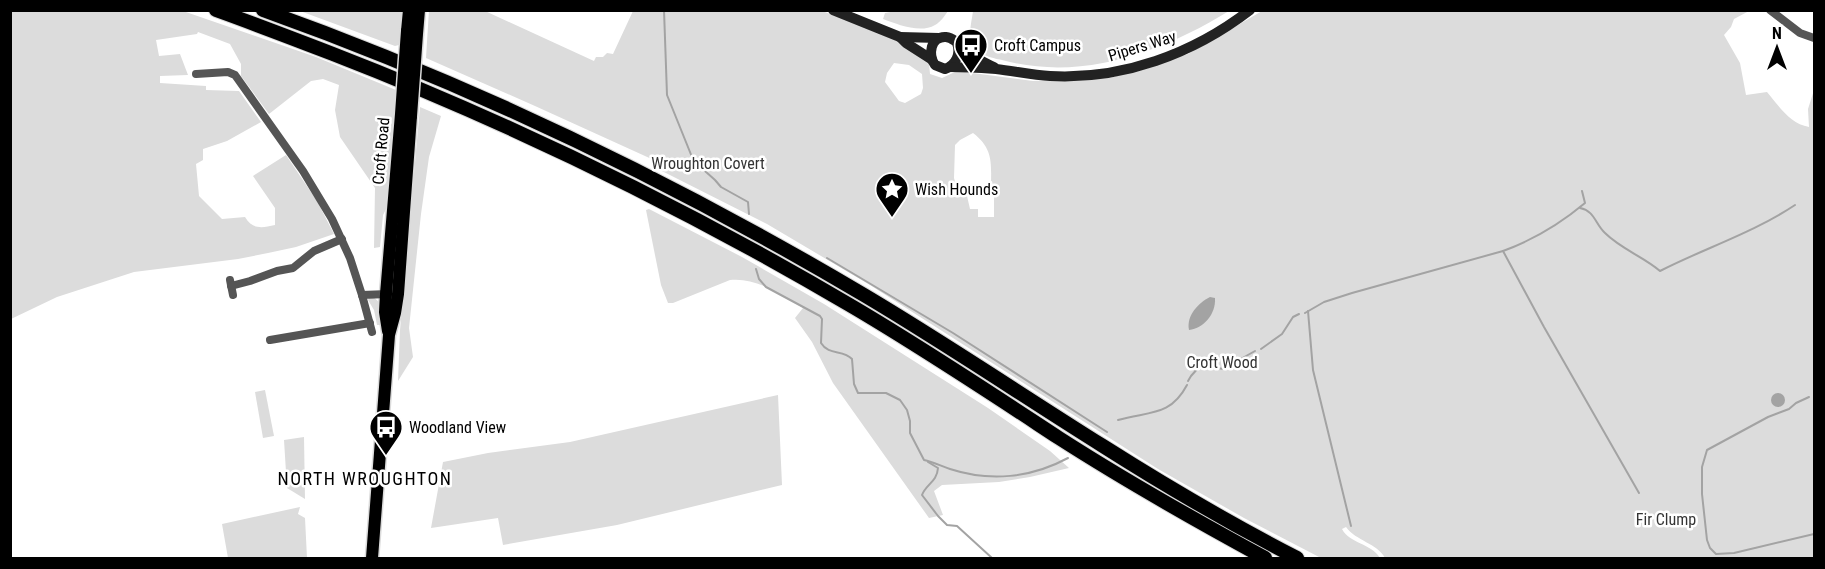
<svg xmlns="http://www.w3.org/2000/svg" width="1825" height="569" font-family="'Roboto Condensed',sans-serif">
	<rect width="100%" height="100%" fill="#fff"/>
	<!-- green -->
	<g fill="#dcdcdc" fill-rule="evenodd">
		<path d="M429,10L485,11L594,61L596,57H603L607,53L613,54L633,11H822L861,25L908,46L929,63L930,74L942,78L957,71L1033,81L1110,78L1188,54L1262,11H1749L1734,19L1731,27L1724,35L1740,63L1746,95L1767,92C1778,105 1790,124 1809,127L1808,109L1814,90L1813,115L1814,124V558H1385C1377,543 1356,541 1346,527L1342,529C1350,544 1371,543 1380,558H1321L1244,518L1158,469L870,285L767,224L656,168V161L535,106L426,58ZM894,63L909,65L922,74L923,88L921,94L905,103L899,101L885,82L887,73ZM973,133C994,149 991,164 991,188L994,189V217H978V209H970L967,196L957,189L954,178L955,145L960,140Z"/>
		<path d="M11,11H183L316,57L396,90L386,209L383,215L380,247L374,248L375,188L340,137L335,110L339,85L323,79L311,81L269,114L241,76V64L230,44L198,32L197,34L156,40L159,56L180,54L188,75L160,76V83L206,86V90L239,91L261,122L227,141L203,149V160L196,164L199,196L222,219L245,217C253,230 262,228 275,225V208L253,176L286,155L317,201L334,234L296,247L268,253L238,259L134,272L57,297L11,319Z"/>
		<path d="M300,11H403L399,45L395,46Z"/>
		<path d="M896,11V10L948,11C945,15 941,22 935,25C920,34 897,24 883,19L885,13Z"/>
		<path d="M973,11V10L1229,11C1162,52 1082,82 1002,60C992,58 975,54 972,43C968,33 972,20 973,11Z"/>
		<path d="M420,107L441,116L429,157L421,214L409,328L413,357L398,381L400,330Z"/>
		<path d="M649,209L742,257L824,304L988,408L1050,451L1069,468L1030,477L999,482L942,485L934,491L943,515L929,518L833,383L812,342L795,318L803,308C782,295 756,277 730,280L673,303H668L661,285L646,210Z"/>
		<path d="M373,297C387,307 380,312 380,325H377L374,310L368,300L369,298Z"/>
		<path d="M265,390L274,436L263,438L255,392Z"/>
		<path d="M778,395L782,485L617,525L503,545L498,518L431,528L443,462L488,453L570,442Z"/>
		<path d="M304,437L305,499L287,488L284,440Z"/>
		<path d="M300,507L298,514L305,518L307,558H228L222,524Z"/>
	</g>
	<!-- water -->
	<g fill="#a3a3a3">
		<path d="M1210,297L1215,298C1216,314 1204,328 1189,330C1186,316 1198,303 1210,297Z"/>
		<circle cx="1778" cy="400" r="7"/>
	</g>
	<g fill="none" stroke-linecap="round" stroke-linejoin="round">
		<!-- stream -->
		<g stroke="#a3a3a3" stroke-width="2">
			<path d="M664,10L667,95L692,157L696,163L715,180L721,187L748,202L749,214"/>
			<path d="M1580,208C1595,211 1595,224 1605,233C1621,249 1644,257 1660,271C1705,248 1753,233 1795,205"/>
			<path d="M1503,251C1533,240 1560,224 1585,203L1582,191"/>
			<path d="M827,258L953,333L1107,432"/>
			<path d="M756,269L759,279L766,287L820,316L822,319L821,343C829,356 843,349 852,359L854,384L858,393H886L900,400L907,410L910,421V433L924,460C933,462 941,466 950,469C990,482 1031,478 1068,458"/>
			<path d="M1308,311L1313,370L1351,526"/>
			<path d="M1305,313L1324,302L1352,293L1503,251L1544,327L1639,493"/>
			<path d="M1261,349L1282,334L1293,317L1299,314"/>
			<path d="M1188,381L1191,376L1199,367L1206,366L1223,369L1255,351"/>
			<path d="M1809,397L1796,403L1789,409L1768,417L1707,450L1702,467V494L1707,540L1710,548L1716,554L1734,553L1814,534"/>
			<path d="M1118,420C1149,411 1170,417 1187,385"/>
			<path d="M928,462L938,468C937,482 926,484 922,495L938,516L947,525L957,526L992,558"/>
		</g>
		<defs>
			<g id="primary">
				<path d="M407,31L409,10"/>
				<path d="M417,34L419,10"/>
				<path d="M388,331L385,312L386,294L401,114"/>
				<path d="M372,558L389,335L395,313L398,294L411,116"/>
			</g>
			<g id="highway">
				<path d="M216,10C255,24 294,39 333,54C511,123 683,207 848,304C920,346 989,392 1059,438C1126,481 1195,520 1265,558"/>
				<path d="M263,10C470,84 675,183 864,295C945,343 1023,396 1103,446C1166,486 1231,524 1297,558"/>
			</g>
		</defs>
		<!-- primary casing -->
		<use href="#primary" stroke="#dbdbdb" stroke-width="15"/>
		<!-- highway casing -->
		<use href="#highway" stroke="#dbdbdb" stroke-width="16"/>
		<!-- street -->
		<g stroke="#555" stroke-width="8">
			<path d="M1770,10L1800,33L1814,38"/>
			<path d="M196,74L228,72L235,75L303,171L332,219L350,258L362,295L372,332"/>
			<path d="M230,280L233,295"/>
			<path d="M231,286L250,281L277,271L293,268L314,251L342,239"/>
			<path d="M362,295L388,294"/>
			<path d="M270,340L370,323"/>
		</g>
		<!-- secondary -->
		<g stroke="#222" stroke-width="10">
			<path d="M833,10L900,37L906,43L931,59"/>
			<path d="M900,37L939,38"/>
			<path d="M957,43C961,54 956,65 945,69L935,65C928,55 930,36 946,37C956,38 965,51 973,56C980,60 987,64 994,67"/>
			<path d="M950,67C965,67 981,68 996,69C1014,71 1032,75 1050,76C1122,80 1193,54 1250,10"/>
		</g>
		<!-- primary -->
		<use href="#primary" stroke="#000" stroke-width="12"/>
		<!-- highway -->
		<use href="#highway" stroke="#000" stroke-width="14"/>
		<defs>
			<g id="primary-bridge">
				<path d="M401,114L407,31"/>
				<path d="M411,116L417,34"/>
			</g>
		</defs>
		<!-- primary-bridge casing -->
		<use href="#primary-bridge" stroke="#dbdbdb" stroke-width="15" stroke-linecap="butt"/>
		<!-- primary-bridge -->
		<use href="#primary-bridge" stroke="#000" stroke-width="12"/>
	</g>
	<!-- icons -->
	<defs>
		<symbol id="bus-pin" viewBox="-11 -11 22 30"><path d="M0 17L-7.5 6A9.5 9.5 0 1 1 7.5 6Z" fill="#000" stroke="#fff"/><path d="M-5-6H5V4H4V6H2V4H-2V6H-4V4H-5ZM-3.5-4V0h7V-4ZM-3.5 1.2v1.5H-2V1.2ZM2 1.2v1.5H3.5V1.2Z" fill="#fff"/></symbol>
		<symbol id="sight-pin" viewBox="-11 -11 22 30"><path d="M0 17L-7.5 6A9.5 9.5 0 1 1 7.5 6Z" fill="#000" stroke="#fff"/><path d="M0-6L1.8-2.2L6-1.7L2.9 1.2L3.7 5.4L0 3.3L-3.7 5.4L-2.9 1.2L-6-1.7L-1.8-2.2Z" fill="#fff"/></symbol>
	</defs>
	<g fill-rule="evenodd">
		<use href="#bus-pin" x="952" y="26" width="38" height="52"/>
		<use href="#sight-pin" x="873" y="170" width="38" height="52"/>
		<use href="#bus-pin" x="367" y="408" width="38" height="52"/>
	</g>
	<g text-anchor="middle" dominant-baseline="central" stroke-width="5" stroke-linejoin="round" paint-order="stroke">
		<!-- poi labels -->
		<g font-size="16" fill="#000" stroke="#fff" text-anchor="start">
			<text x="994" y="45">Croft Campus</text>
			<text x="915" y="189">Wish Hounds</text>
			<text x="409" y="427">Woodland View</text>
		</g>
		<!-- street labels -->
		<g font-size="16" fill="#000" stroke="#fff">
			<text transform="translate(1142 46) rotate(-17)">Pipers Way</text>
			<text transform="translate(381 151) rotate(-85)">Croft Road</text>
		</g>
		<!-- park labels -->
		<g font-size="16" fill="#333" stroke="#fff">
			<text x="708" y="163">Wroughton Covert</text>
			<text x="1222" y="362">Croft Wood</text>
			<text x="1666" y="519">Fir Clump</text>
		</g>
		<!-- neighbourhood labels -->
		<g font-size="18" letter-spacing="1.5" fill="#000" stroke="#fff">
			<text x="365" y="478">NORTH WROUGHTON</text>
		</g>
	</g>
	<!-- border -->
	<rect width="1825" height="569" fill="none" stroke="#000000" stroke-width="24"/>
	<!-- north arrow -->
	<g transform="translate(1777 48)" stroke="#ffffff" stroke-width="4.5" paint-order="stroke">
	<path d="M0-4.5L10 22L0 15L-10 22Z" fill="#000000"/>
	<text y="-9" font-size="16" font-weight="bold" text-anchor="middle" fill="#000000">N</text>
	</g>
</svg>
